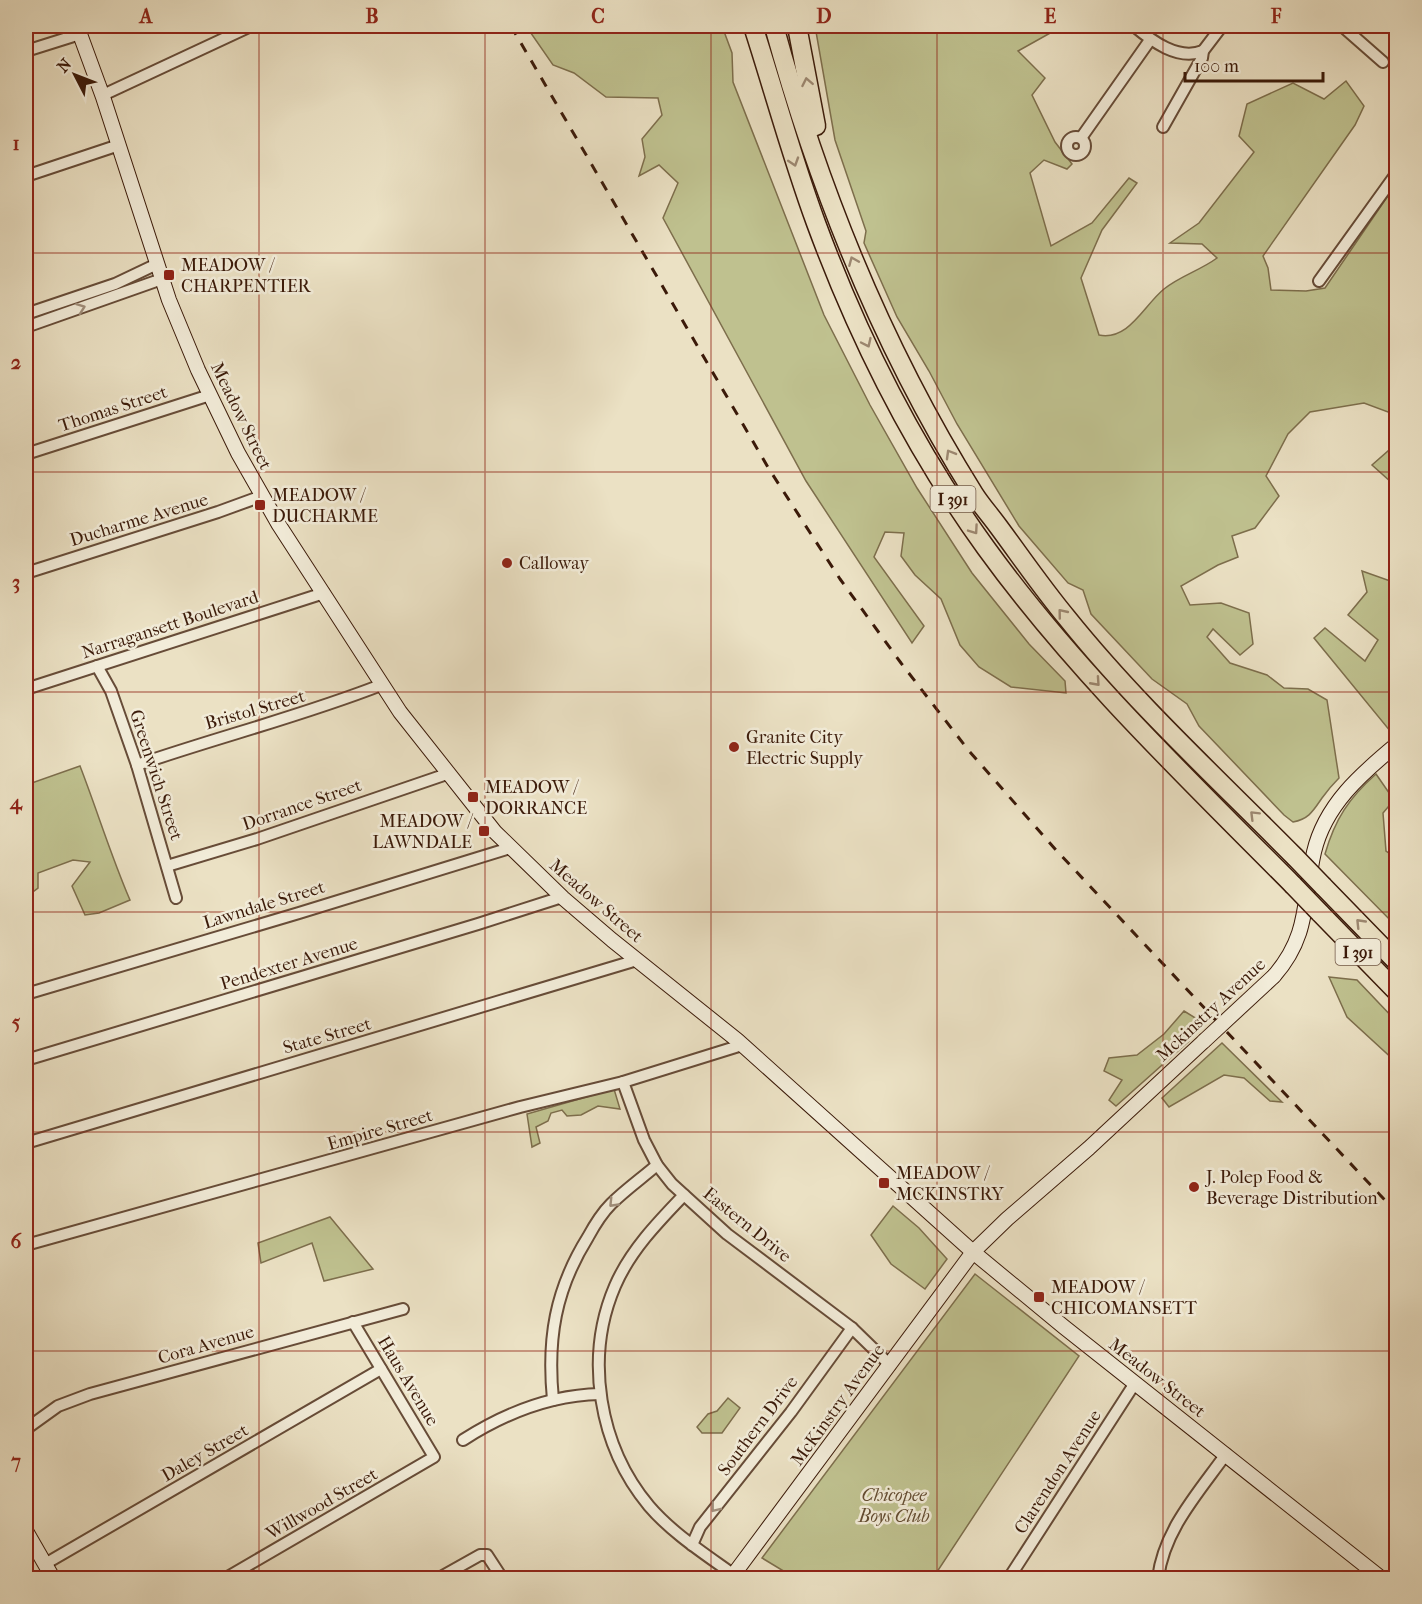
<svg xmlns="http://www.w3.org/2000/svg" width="1422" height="1604" font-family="'IM FELL French Canon',serif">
	<rect width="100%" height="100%" fill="#ebe1c4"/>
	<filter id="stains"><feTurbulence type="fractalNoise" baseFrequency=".00333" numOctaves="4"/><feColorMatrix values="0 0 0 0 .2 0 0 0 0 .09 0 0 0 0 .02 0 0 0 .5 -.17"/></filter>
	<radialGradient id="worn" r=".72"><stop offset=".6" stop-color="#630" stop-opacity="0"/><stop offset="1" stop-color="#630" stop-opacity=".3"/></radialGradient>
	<!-- green -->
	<g fill="#bfc18f" stroke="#7d6e4c" stroke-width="1.5">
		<path d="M526,26H722L732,53L733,82L824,315L870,405L917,488L972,573L1029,644L1065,681L1066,693L1011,687L979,667L960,645L941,599L915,575L901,556L904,533L885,532L874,557L924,626L912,643L806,481L663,218L678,183L659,165L639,176L645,157L642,139L662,115L658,98L606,97L574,73L553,65Z"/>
		<path d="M815,26H1046L1052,32L1018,51L1045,78L1032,95L1055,142L1072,164L1067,169L1044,160L1030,173L1051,246L1092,223L1129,178L1137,183L1102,230L1081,278L1099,335C1129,341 1144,305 1164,289C1180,276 1201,270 1217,258L1202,244L1170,243L1199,223L1254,152L1239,136L1247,104L1293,83L1324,99L1346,81L1364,106L1355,125L1263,256L1268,268L1271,290L1306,291L1325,288L1396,184V415L1364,403L1310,412L1288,434L1266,476L1279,496L1255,528L1232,536L1238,557L1218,565L1181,586L1190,605L1221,603L1249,613L1253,644L1240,655L1213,629L1207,637L1230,663L1267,675L1284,688L1308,689L1327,700L1339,778C1333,784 1327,791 1322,798C1313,811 1309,819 1293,822L1284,815L1199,726L1187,704L1152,679L1091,614L1083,590L1068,583L1019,526L957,424L929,371L897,317L864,243L866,231L835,140Z"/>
		<path d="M1396,444V478L1391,482L1372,465Z"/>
		<path d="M1362,571L1396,583V735L1395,737L1314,638L1325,628L1365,661L1378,640L1348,615L1367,592Z"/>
		<path d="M80,766C97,810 111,856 130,900L99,913L85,915L72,886L90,862L73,860L38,873V888L26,897V785Z"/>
		<path d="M1376,774L1394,800L1383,813L1386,851L1396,858V926L1325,854C1335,819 1349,798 1376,774Z"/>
		<path d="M1329,977L1357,980L1396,1021V1062L1347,1017Z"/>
		<path d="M1184,1011L1197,1019L1189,1041L1116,1106L1109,1100L1122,1080L1104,1071L1109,1058L1137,1055L1164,1034Z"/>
		<path d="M1222,1043L1282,1102L1270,1101L1244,1078L1224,1075L1169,1107L1162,1098Z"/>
		<path d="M614,1089L620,1109L598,1106L581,1115L567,1116L562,1110L551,1113L548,1121L536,1127L540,1143L532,1147L527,1114Z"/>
		<path d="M893,1206L919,1228L947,1259L925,1289L891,1264L871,1235Z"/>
		<path d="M330,1217L373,1269L324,1281L312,1243L261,1263L258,1243Z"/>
		<path d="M975,1274L1079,1356L933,1578H795L762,1558Z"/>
		<path d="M728,1398L740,1408L722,1433H702L697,1427L708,1414L717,1411Z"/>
	</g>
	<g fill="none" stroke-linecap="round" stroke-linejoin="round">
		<defs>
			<g id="street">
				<path d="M1134,26C1152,41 1178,61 1203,51"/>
				<path d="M1342,26L1383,62"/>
				<path d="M26,51L80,34"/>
				<path d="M103,95L251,26"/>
				<path d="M1163,127L1202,58L1203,51L1222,26"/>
				<circle cx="1076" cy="146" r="9"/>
				<path d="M1081,138L1150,40"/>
				<path d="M26,176L119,145"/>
				<path d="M1319,281L1396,174"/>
				<path d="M26,314L115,284L157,264"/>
				<path d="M26,327L162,279"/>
				<path d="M26,454L210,395"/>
				<path d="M26,573L218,512L262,496"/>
				<path d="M97,666L111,691L137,765L176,898"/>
				<path d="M26,689L324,593"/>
				<path d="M137,765C218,737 302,716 381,685"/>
				<path d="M167,866L257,839L447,774"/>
				<path d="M26,994L299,913L510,848"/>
				<path d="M26,1060L478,924L562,897"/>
				<path d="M623,1082L644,1140L657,1165L672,1184L727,1234L852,1328L890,1365"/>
				<path d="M26,1143L637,960"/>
				<path d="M684,1195C658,1222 630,1251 615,1286C584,1358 599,1446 649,1506C672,1533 705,1554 734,1575"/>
				<path d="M26,1245L520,1107L623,1082L742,1045"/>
				<path d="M553,1400C547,1339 555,1290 588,1237C594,1226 602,1213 611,1204C625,1190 642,1178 657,1165"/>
				<path d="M26,1429L58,1406L90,1394L403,1309"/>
				<path d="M463,1440C505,1413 550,1395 600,1394"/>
				<path d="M692,1545L700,1527L791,1412L852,1328"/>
				<path d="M45,1564L381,1369"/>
				<path d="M226,1578L434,1457L353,1322"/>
				<path d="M439,1578L480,1555H487L502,1578"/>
				<path d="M1009,1578L1135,1383"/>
				<path d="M1158,1578C1164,1530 1198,1493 1226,1454"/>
			</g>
			<g id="secondary">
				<path d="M77,26L103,97L169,300L198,370L238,453L279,525L400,712L495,832L563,898L612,940L737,1040L973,1252L1064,1327L1381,1578"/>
				<path d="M1274,976C1310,935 1303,900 1314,852C1325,805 1361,774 1396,745"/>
				<path d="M26,1531L53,1578"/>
				<path d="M731,1578L973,1252L1007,1219L1089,1148L1204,1041"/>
			</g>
			<g id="highway">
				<path d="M753,26C774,91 792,158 816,223C858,337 915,450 986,548C1075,671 1186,777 1293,885"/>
				<path d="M774,26C819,190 883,349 974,494C981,505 990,515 998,526C1021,557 1042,588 1067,618C1136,704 1218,779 1295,857"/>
				<path d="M797,26L816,126"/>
				<path d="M1323,886L1396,961"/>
				<path d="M1320,913L1396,991"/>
			</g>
		</defs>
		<!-- street casing -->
		<use href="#street" stroke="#674c38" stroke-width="14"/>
		<!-- secondary casing -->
		<use href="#secondary" stroke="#3b1a09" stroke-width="16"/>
		<!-- highway casing -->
		<use href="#highway" stroke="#3b1a09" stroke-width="21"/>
		<!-- street -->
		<use href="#street" stroke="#f2ecd9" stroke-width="10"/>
		<!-- secondary -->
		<use href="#secondary" stroke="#f2ecd9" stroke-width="14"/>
		<!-- highway -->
		<use href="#highway" stroke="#ebe1c4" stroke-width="18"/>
		<!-- rail -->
		<path stroke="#3b1a09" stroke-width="3" stroke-dasharray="10 10" stroke-linecap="butt" d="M511,26L769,469L840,579L901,663L969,751L1056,850L1396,1212"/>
		<defs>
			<path id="secondary-bridge" d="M1204,1041L1274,976"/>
			<g id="highway-bridge">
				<path d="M1295,857L1323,886"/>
				<path d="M1293,885L1320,913"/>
			</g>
		</defs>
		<!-- secondary-bridge casing -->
		<use href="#secondary-bridge" stroke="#3b1a09" stroke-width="16" stroke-linecap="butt"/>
		<!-- highway-bridge casing -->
		<use href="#highway-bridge" stroke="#3b1a09" stroke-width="21" stroke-linecap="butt"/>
		<!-- secondary-bridge -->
		<use href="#secondary-bridge" stroke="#f2ecd9" stroke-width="14"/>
		<!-- highway-bridge -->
		<use href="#highway-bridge" stroke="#ebe1c4" stroke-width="18"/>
	</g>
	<!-- one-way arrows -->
	<defs><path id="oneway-chevron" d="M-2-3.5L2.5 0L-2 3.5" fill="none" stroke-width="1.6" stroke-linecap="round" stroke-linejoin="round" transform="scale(1.5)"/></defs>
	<g stroke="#9c8770">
		<use href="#oneway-chevron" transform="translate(807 82) rotate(-101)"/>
		<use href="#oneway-chevron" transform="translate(794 162) rotate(72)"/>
		<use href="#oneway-chevron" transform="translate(853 261) rotate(-113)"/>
		<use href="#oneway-chevron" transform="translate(867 343) rotate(65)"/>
		<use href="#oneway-chevron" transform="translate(950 454) rotate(-120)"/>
		<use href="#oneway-chevron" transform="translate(974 530) rotate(55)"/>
		<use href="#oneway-chevron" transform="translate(1062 613) rotate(-129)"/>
		<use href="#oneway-chevron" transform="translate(1096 682) rotate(48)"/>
		<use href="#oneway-chevron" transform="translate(1254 815) rotate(-135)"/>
		<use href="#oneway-chevron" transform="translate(1360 923) rotate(-134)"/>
	</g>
	<g stroke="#a08e7b">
		<use href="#oneway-chevron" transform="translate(81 308) rotate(-20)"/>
		<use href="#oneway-chevron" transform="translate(613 1203) rotate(134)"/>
		<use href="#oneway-chevron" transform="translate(715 1508) rotate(128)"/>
	</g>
	<!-- grid -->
	<path fill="none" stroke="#8f2418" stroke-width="1.5" stroke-opacity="0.55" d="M259,26V1578M485,26V1578M711,26V1578M937,26V1578M1163,26V1578M26,253H1396M26,472H1396M26,692H1396M26,912H1396M26,1132H1396M26,1351H1396"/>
	<!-- markers -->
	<g fill="#8f2418" stroke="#f2ecd9" stroke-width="2">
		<rect x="163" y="269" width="12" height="12" rx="3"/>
		<rect x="254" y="499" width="12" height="12" rx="3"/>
		<circle cx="507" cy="563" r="6"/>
		<circle cx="734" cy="747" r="6"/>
		<rect x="467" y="791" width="12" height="12" rx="3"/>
		<rect x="478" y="825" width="12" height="12" rx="3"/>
		<rect x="878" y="1177" width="12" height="12" rx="3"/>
		<circle cx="1194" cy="1187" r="6"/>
		<rect x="1033" y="1291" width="12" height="12" rx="3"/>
	</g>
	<g text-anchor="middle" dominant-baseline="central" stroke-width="5" stroke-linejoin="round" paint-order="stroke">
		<!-- shield labels -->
		<g fill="#f2ecd9" stroke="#725947" stroke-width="1.5">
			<rect x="930.5" y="486" width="45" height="26" rx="4.5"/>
			<rect x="1335.5" y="939" width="45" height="26" rx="4.5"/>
		</g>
		<g font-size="16" font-weight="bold" fill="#3b1a09">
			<text x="953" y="499">I 391</text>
			<text x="1358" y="952">I 391</text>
		</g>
		<!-- poi labels -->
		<g font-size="18" fill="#3b1a09" stroke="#f2ecd9" text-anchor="start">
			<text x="181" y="265">MEADOW /<tspan x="181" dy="21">CHARPENTIER</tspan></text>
			<text x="272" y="495">MEADOW /<tspan x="272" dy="21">DUCHARME</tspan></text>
			<text x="519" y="563">Calloway</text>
			<text x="746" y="737">Granite City<tspan x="746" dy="21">Electric Supply</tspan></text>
			<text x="485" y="787">MEADOW /<tspan x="485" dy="21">DORRANCE</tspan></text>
			<text x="472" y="821" text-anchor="end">MEADOW /<tspan x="472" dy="21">LAWNDALE</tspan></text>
			<text x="896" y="1173">MEADOW /<tspan x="896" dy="21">MCKINSTRY</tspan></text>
			<text x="1206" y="1177">J. Polep Food &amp;<tspan x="1206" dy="21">Beverage Distribution</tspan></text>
			<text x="1051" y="1287">MEADOW /<tspan x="1051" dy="21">CHICOMANSETT</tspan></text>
		</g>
		<!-- street labels -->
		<g font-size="18" fill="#3b1a09" stroke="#f2ecd9">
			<text transform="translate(113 409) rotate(-18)">Thomas Street</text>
			<text transform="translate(241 416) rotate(64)">Meadow Street</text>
			<text transform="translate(139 520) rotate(-17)">Ducharme Avenue</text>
			<text transform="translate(170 625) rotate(-18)">Narragansett Boulevard</text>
			<text transform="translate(255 710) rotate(-16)">Bristol Street</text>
			<text transform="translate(156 775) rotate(72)">Greenwich Street</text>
			<text transform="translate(302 805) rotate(-19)">Dorrance Street</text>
			<text transform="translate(596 901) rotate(41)">Meadow Street</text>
			<text transform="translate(264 905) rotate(-17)">Lawndale Street</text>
			<text transform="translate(289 964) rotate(-17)">Pendexter Avenue</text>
			<text transform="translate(1211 1010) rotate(-43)">Mckinstry Avenue</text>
			<text transform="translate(327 1036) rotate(-16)">State Street</text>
			<text transform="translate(380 1130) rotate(-16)">Empire Street</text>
			<text transform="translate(747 1225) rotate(39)">Eastern Drive</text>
			<text transform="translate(206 1345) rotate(-16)">Cora Avenue</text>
			<text transform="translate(1157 1378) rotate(38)">Meadow Street</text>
			<text transform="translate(408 1381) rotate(59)">Haus Avenue</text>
			<text transform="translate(838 1405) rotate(-54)">McKinstry Avenue</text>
			<text transform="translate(758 1426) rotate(-53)">Southern Drive</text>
			<text transform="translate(205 1453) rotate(-30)">Daley Street</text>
			<text transform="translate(1058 1472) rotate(-57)">Clarendon Avenue</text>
			<text transform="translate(322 1504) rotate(-30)">Willwood Street</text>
		</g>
		<!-- park labels -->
		<g font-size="18" font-style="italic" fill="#634c31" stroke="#f2ecd9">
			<text x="894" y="1495">Chicopee<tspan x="894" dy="21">Boys Club</tspan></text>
		</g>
	</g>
	<!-- margin -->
	<rect width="1422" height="1604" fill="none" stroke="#ebe1c4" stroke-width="66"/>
	<!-- north arrow -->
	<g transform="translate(75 75) rotate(312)" stroke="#f2ecd9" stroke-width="4.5" paint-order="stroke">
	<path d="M0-4.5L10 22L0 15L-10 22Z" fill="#3b1a09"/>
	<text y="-9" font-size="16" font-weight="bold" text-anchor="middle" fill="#3b1a09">N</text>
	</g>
	<!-- scale -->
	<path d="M1185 72v9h138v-9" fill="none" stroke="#3b1a09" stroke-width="3"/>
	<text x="1194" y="72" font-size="18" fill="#3b1a09" stroke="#f2ecd9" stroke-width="4.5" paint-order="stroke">100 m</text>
	<rect x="33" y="33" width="1356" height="1538" fill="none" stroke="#8f2418" stroke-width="2"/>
	<g font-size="20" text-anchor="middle" font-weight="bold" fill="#8f2418">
		<text x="146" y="23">A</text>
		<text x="372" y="23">B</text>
		<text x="598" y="23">C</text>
		<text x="824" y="23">D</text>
		<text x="1050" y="23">E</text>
		<text x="1276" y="23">F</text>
		<text x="16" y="150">1</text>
		<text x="16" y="369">2</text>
		<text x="16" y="589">3</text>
		<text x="16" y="809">4</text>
		<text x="16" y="1029">5</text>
		<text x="16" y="1248">6</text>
		<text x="16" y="1468">7</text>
	</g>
	<rect width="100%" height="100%" filter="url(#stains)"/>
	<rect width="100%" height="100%" fill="url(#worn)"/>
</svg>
